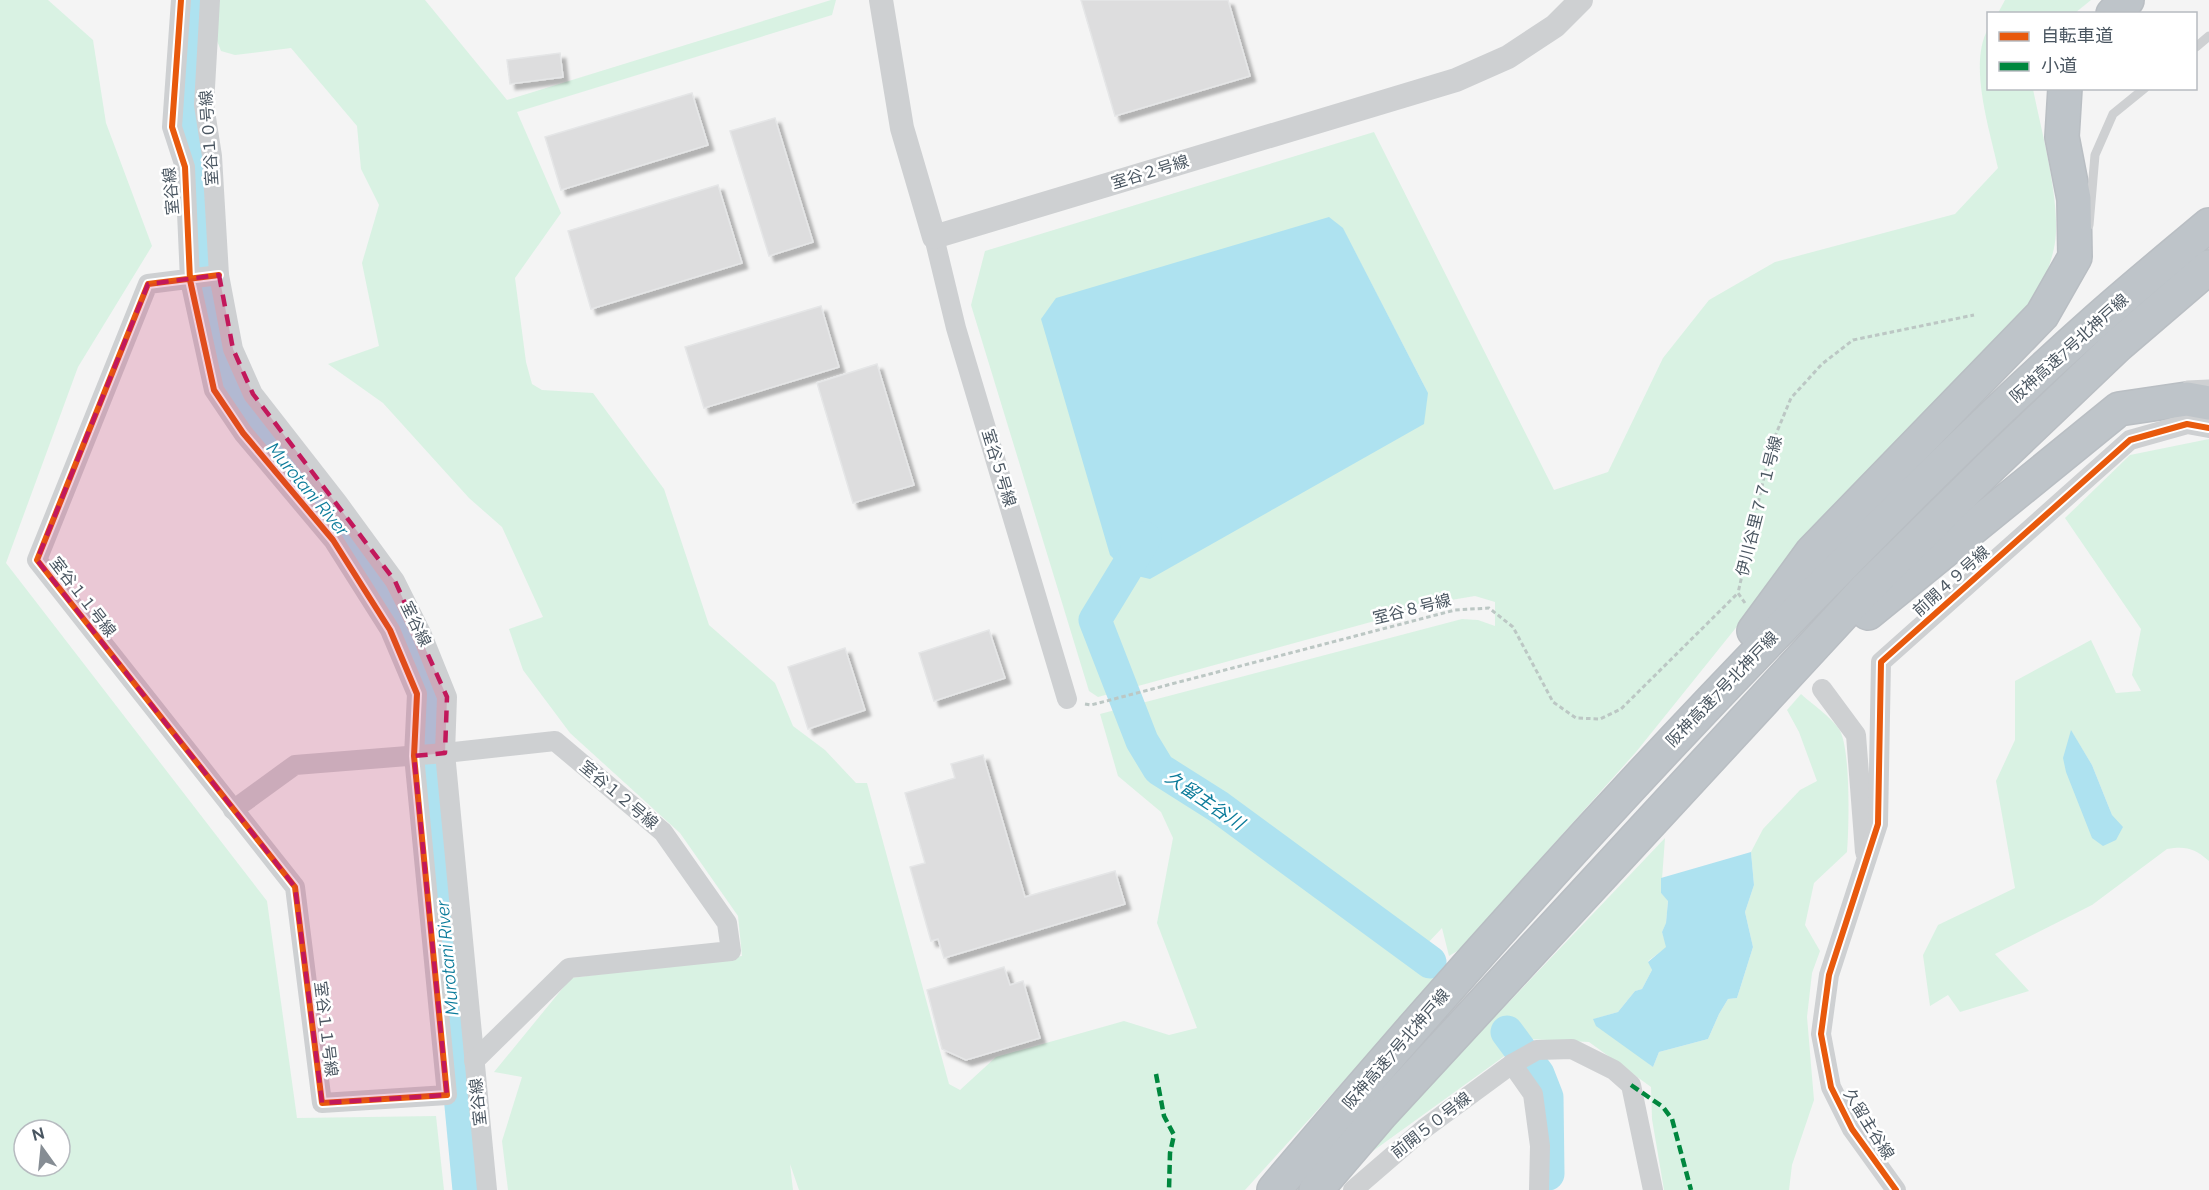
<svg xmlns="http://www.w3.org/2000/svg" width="2209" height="1190" font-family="Raleway,'Noto Sans JP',sans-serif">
	<defs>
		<filter id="shadow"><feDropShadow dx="5.5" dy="5.5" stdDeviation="1.5" flood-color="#0004"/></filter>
	</defs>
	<rect width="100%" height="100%" fill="#f4f4f4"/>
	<!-- green -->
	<g fill="#d9f2e3" fill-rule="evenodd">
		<path d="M0,0H48L93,40L106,123L152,246L78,367L6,563L267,901L297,1118L436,1116L444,1190H0ZM24,1130H60V1166H24Z"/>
		<path d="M219,0H425L507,100L831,0H836L832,15L517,112L561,213L515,278L526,362L532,384L542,390L593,393L664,489L709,625L775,683L793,726L825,750L856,783H867L949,1084L960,1090L996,1057L1124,1021L1169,1035L1197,1028L1157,923L1173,838L1161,812L1118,776L1100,714L1462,619L1478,620L1495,626V602L1475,596L1451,600L1098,697L1089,691L971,305L985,251L1374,132L1554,490L1608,472L1663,358L1709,300L1775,262L1955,214L1998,168C1990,131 1968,64 1988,29V88L2033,89C2041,130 2063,209 2054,248C2048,276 2035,299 2021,323L1797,552L1636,752L1459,950L1449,956L1442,928L1426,945L1346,881L1168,761L1158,751L1151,734L1130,739L1153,774L1438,977L1245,1190H799L790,1164L793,1190H508L502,1141L522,1077L494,1072L571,978L742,956L738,916L680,833L570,733L523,670L509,629L543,617L502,527L469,498L383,403L328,364L379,346L362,263L379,205L361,169L357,126L291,48L235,55L221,51L216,38ZM1329,218L1343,229L1428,393Z"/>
		<path d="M2005,0H2091L2075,13H1998Z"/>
		<path d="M2209,439V861C2194,848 2186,846 2167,849L2092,905L1995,954L2029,991L1960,1012L1948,995L1930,1006L1923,955L1938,925L2015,888L1996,781L2015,740V681L2091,640L2116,693L2141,691L2132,675L2141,629L2065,518L2130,455ZM2071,731L2092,765L2112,815Z"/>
		<path d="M1801,694C1812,704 1831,717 1839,729C1851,747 1849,829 1847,852L1814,883L1805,925L1820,951L1812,973L1807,1017L1814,1100L1792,1165L1789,1190H1664L1652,1119L1651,1087L1589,1042L1528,1039L1355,1164L1665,838L1661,893L1668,900L1666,924L1662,932L1667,947L1648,961L1652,970L1642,989L1635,991L1618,1012L1594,1019L1653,1067L1659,1052L1708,1039L1719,1014L1728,999L1737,998L1753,947L1745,912L1754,885L1751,852L1763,829L1800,790L1817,781L1799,732L1787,710Z"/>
	</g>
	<!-- water -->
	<g fill="#aee2f0">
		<path d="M1329,217L1343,228L1428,393L1424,424L1150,579L1129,574L1110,555L1041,319L1056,298Z"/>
		<path d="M2071,730L2092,765L2112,815L2123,827L2116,840L2103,846L2092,838L2066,772L2063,758Z"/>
		<path d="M1751,852L1754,885L1745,912L1753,947L1737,998L1728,999L1719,1014L1708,1039L1659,1052L1653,1067L1596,1026L1593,1019L1618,1012L1635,991L1642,989L1652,970L1648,962L1666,947L1662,932L1666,923L1668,901L1661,893V878Z"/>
	</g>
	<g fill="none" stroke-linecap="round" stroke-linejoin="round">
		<!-- river -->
		<g stroke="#aee2f0" stroke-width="33">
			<path d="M196,0L190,96L198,163L200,261L223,368L241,410L317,494L358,550L399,622L429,696L434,822L469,1190"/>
			<path d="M1145,538L1095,620L1142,741L1159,769L1219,807L1430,962"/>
			<path d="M1507,1032L1538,1074L1547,1097L1548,1174"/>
		</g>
	</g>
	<!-- building -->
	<g fill="#ddddde" stroke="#e5e6e7" stroke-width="1.5" filter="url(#shadow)">
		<path d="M1081,0H1228L1250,76L1115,116Z"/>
		<path d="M560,53L563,77L510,84L507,60Z"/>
		<path d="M692,93L708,145L561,190L545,137Z"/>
		<path d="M775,118L813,242L769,256L730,131Z"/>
		<path d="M718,185L742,263L591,309L568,231Z"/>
		<path d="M821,306L839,367L704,408L685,347Z"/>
		<path d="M877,364L914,485L853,503L817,383Z"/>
		<path d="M989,630L1005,678L934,701L919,653Z"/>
		<path d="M845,648L865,710L808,729L788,667Z"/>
		<path d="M983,755L1025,897L1115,871L1125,904L944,958L938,939L931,941L910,867L925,863L905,793L955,778L951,764Z"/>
		<path d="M1004,967L1010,985L1023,981L1040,1038L966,1060L942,1049L927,990Z"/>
	</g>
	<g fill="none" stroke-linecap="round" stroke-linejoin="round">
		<defs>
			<g id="motorway">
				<path d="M2113,14L2127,0"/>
				<path d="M1868,613L2119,409L2187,399L2209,403"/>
				<path d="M1754,631L1812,552L2042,315L2075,257L2074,199L2062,137L2065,88"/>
				<path d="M1274,1190C1438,996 1608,806 1786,623C1886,520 1988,417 2096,321C2133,288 2171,257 2209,225"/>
				<path d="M1316,1190L1381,1114L1867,588L1991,466L2118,345L2209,267"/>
			</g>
		</defs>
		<!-- motorway casing -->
		<use href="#motorway" stroke="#b9bec3" stroke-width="36"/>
		<!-- path -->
		<g stroke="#bcc7c4" stroke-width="3" stroke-dasharray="4.5 3" stroke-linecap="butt">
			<path d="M1745,603L1738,593L1771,446L1791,398L1822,364L1853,340L1974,315"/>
			<path d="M1085,704L1091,705L1455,610L1489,608L1513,627L1553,702L1576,718L1600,719L1621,709L1738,593"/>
		</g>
		<!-- service -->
		<g stroke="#ced0d2" stroke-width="9">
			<path d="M2196,47L2209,36"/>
			<path d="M2089,225L2095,155L2113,114L2145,88"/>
			<path d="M2187,385L2209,384"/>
		</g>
		<!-- minor -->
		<g stroke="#ced0d2" stroke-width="20">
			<path d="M181,0L172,127L185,167L190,280L214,390L243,433L333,540L390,630L417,694L414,756L447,1095L322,1103L295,887L37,560L148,284L219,275"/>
			<path d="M210,0L204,105L212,156L219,275L233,349L253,394L338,503L395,581L422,635L447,697L445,753L487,1190"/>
			<path d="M934,237L956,328L1067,699"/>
			<path d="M1822,689L1856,735L1865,852"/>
			<path d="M233,810L295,765L445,753L555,741L663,832L727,923L731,951L569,968L474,1061"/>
			<path d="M1512,1064L1533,1094L1540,1146L1539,1190"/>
			<path d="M1353,1190L1425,1128L1512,1064L1537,1050L1572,1049L1614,1070L1631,1085L1653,1190"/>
			<path d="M1896,1190L1852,1129L1831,1087L1821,1034L1829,975L1878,824L1881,662L2130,440L2187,424L2209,428"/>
		</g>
		<!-- tertiary -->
		<path stroke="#ced0d2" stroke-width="24" d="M881,0L902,128L934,237L1456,80L1508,57L1555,26L1581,0"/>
		<!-- motorway -->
		<use href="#motorway" stroke="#bec4c9" stroke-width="33"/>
		<!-- quiet -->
		<g stroke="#00873e" stroke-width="4.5" stroke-dasharray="9 4.5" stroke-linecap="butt">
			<path d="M1156,1074L1164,1116L1174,1135L1170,1153L1169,1190"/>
			<path d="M1631,1085L1663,1107L1672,1119L1691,1190"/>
		</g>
		<defs>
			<g id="cycleway">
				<path d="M181,0L172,127L185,167L190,280L214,390L243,433L333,540L390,630L417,694L414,756L447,1095L322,1103L295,887L37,560L148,284L219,275"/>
				<path d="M1896,1190L1852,1129L1831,1087L1821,1034L1829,975L1878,824L1881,662L2130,440L2187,424L2209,428"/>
			</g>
		</defs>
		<!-- cycleway casing -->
		<use href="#cycleway" stroke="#fff" stroke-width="10"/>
		<!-- cycleway -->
		<use href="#cycleway" stroke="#e8590c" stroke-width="6"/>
	</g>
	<!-- marked area -->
	<path fill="#c2185b" fill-opacity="0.2" stroke="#c2185b" stroke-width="4.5" stroke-dasharray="12 8" stroke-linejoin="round" d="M219,275L233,349L253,394L395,581L447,697L445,753L414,756L447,1095L322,1103L295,887L37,560L148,284Z"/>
	<g text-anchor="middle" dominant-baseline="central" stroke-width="5" stroke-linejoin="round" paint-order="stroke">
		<!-- street labels -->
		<g font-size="16" fill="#4a5661" stroke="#fff">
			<text transform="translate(209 138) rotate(-94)">室谷１０号線</text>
			<text transform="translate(1150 172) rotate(-17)">室谷２号線</text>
			<text transform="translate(171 191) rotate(-95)">室谷線</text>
			<text transform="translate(2069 348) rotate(-42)">阪神高速7号北神戸線</text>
			<text transform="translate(999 468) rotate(73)">室谷５号線</text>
			<text transform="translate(1759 506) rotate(-76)">伊川谷里７７１号線</text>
			<text transform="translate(1951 581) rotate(-42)">前開４９号線</text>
			<text transform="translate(83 597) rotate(52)">室谷１１号線</text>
			<text transform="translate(1412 609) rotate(-14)">室谷８号線</text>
			<text transform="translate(416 624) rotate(64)">室谷線</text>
			<text transform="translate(1722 689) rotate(-46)">阪神高速7号北神戸線</text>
			<text transform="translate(619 795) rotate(40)">室谷１２号線</text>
			<text transform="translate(326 1029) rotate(83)">室谷１１号線</text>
			<text transform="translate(1396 1049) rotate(-49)">阪神高速7号北神戸線</text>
			<text transform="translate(478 1102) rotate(-96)">室谷線</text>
			<text transform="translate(1869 1124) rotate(58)">久留主谷線</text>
			<text transform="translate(1431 1125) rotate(-38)">前開５０号線</text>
		</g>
		<!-- water labels -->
		<g font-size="18" font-style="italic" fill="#0c7c9b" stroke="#fff">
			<text transform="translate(308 489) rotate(50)">Murotani River</text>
			<text transform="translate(1205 800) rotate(34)">久留主谷川</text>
			<text transform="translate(447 958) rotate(-95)">Murotani River</text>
		</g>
	</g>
	<!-- legend -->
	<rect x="1987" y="12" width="210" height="78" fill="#ffffff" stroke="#b7bbc0" stroke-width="1.5"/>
	<rect x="1999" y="32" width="30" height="9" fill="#e8590c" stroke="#b7bbc0" stroke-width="1.5"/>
	<text x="2041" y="42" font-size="18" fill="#4a5661">自転車道</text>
	<rect x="1999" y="62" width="30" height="9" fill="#00873e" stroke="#b7bbc0" stroke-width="1.5"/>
	<text x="2041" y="72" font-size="18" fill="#4a5661">小道</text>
	<!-- north arrow -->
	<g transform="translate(42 1148) rotate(345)"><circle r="28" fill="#ffffff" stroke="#b7bbc0" stroke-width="1.5"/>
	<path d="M0-4.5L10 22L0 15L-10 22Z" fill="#868d94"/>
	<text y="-9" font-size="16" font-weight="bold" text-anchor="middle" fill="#4a5661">N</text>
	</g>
</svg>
